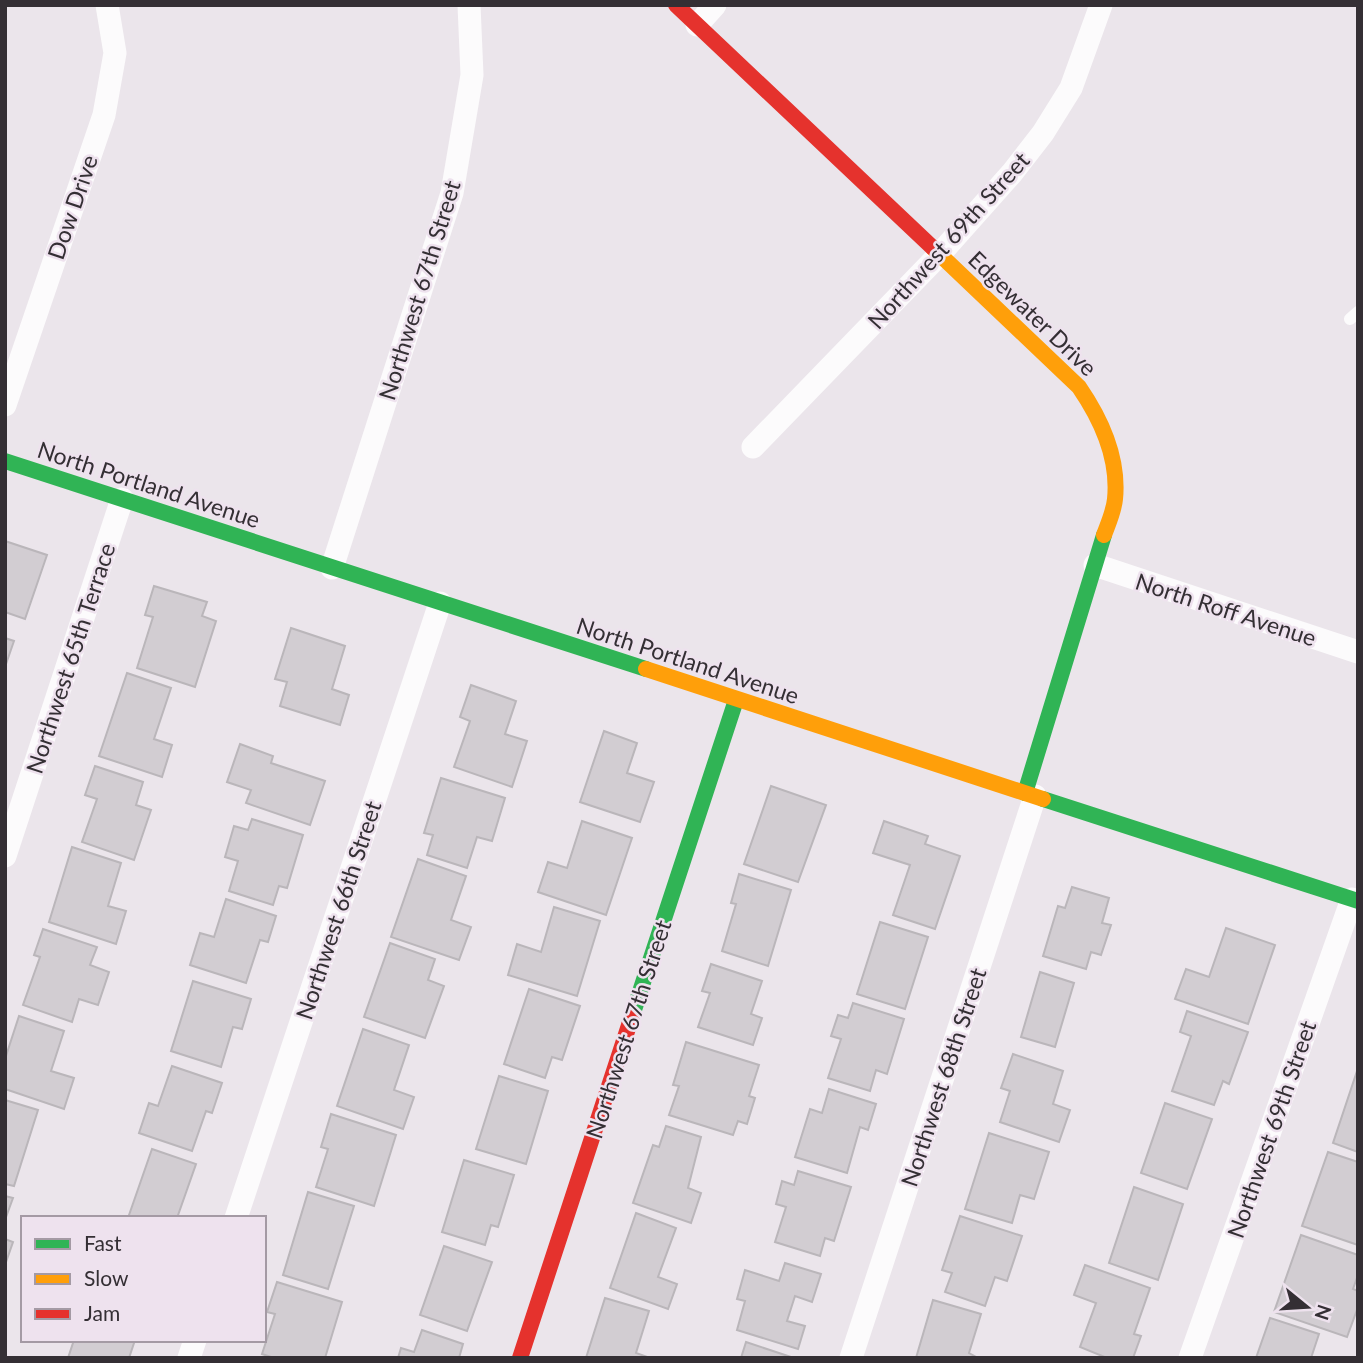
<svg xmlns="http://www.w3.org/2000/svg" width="1363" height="1363" font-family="Lato,sans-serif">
	<rect width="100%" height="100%" fill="#ebe5eb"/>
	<!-- building -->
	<g fill="#d2cdd2" stroke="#bab6ba" stroke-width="2">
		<path d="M5,541L47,555L25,619L5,612Z"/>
		<path d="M154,586L207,602L202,616L216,621L195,687L137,668L153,617L145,615Z"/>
		<path d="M291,628L345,646L332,689L349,695L340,725L280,706L287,682L275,679Z"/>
		<path d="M5,638L14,641L5,667Z"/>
		<path d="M127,673L171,688L154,739L172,745L162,777L99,756Z"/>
		<path d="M471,685L516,701L505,734L527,741L512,787L454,767L470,721L460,717Z"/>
		<path d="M604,731L637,743L627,773L654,782L640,822L580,802Z"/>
		<path d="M240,744L273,756L271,763L325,781L310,825L246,803L251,790L227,782Z"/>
		<path d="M95,766L143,782L136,805L151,810L134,860L82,842L97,799L85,795Z"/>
		<path d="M441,778L505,798L492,841L477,837L467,868L427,855L433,835L424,833Z"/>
		<path d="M771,786L826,805L798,882L744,864Z"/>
		<path d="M252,819L303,835L287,888L279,886L273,905L229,891L238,861L225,857L234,826L248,830Z"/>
		<path d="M582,821L632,838L606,915L538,892L548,862L567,868Z"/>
		<path d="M884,821L928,836L925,844L960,856L935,929L893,915L910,865L873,853Z"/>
		<path d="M72,847L121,863L108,906L126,911L116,944L49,922Z"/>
		<path d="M418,859L466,876L451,920L471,927L459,960L391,937Z"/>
		<path d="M739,874L791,890L768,966L722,951L736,904L731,903Z"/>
		<path d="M1072,887L1109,898L1102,923L1111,925L1101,955L1091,952L1086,969L1043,956L1058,906L1065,908Z"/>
		<path d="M226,899L276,916L268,942L260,940L246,983L190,965L200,933L214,937Z"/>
		<path d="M554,907L600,921L577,996L508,975L517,944L541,952Z"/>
		<path d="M880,922L928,937L905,1009L857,994Z"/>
		<path d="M1226,928L1275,945L1248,1024L1175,999L1186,969L1209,977Z"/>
		<path d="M43,929L97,947L90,965L109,972L98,1005L79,999L72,1022L23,1005L40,957L34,955Z"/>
		<path d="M390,943L435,959L428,980L444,986L425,1038L364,1017Z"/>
		<path d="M711,964L762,981L751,1014L762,1018L753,1045L698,1027L710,993L702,991Z"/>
		<path d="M1040,972L1074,983L1055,1047L1021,1037Z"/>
		<path d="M193,981L251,999L242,1029L233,1027L221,1067L171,1051Z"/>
		<path d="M529,989L580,1006L562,1060L552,1057L545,1078L504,1064Z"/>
		<path d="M853,1003L904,1019L887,1074L876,1070L870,1091L828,1078L841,1039L831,1036L838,1015L848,1018Z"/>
		<path d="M1187,1011L1248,1032L1229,1084L1223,1081L1214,1105L1172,1091L1191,1036L1180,1032Z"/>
		<path d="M19,1016L64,1031L51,1071L74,1078L64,1109L5,1089V1059Z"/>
		<path d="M363,1029L409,1045L394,1090L414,1097L403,1129L337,1106Z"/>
		<path d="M686,1042L759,1065L749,1096L755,1098L747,1124L738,1121L733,1135L669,1115L679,1086L673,1085Z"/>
		<path d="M1013,1054L1063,1071L1053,1104L1070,1110L1059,1142L1000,1122L1010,1091L1001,1088Z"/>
		<path d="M172,1066L222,1083L212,1113L206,1111L192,1151L139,1133L149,1103L158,1106Z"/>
		<path d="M1358,1068V1152L1333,1143Z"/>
		<path d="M499,1076L548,1091L526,1164L476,1149Z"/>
		<path d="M829,1089L876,1104L868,1130L860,1127L847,1173L795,1157L810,1109L822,1113Z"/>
		<path d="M5,1100L38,1110L14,1186L5,1184Z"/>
		<path d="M1165,1103L1212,1119L1187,1189L1141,1173Z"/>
		<path d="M331,1114L396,1135L374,1206L316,1187L328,1149L321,1147Z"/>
		<path d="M666,1126L701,1137L688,1188L701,1193L691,1223L633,1203L653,1145L659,1147Z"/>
		<path d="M989,1133L1049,1152L1034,1199L1020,1195L1012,1223L965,1209Z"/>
		<path d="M152,1149L196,1164L177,1218H128Z"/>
		<path d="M1328,1152L1358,1162V1245L1302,1226Z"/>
		<path d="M464,1160L514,1175L498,1227L491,1225L485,1245L442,1232Z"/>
		<path d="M798,1171L851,1187L834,1241L825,1238L820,1256L775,1242L786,1207L776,1204L782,1181L794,1185Z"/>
		<path d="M1134,1187L1183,1204L1158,1280L1109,1263Z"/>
		<path d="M308,1192L354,1206L328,1289L283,1275Z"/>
		<path d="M5,1196L13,1198L5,1220Z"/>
		<path d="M636,1213L676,1228L658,1277L677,1284L668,1309L610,1288Z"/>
		<path d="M960,1216L1022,1236L1007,1281L995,1277L985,1306L945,1292L952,1273L942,1270Z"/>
		<path d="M1301,1235L1358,1255V1275L1353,1289L1358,1291V1307L1347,1337L1274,1312Z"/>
		<path d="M5,1239L13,1242L5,1265Z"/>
		<path d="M444,1246L492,1262L467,1331L420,1315Z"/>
		<path d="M785,1263L821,1274L812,1302L795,1296L787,1321L805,1326L798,1349L737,1330L745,1301L737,1299L745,1270L779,1281Z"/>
		<path d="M1085,1265L1150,1288L1134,1334L1141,1336L1133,1358H1107L1080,1347L1096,1303L1074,1295Z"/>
		<path d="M277,1282L342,1302L325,1358H274L262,1354L275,1314L267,1312Z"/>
		<path d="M605,1298L649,1311L636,1353L650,1358H586Z"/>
		<path d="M933,1300L981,1314L969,1353L978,1358H916Z"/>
		<path d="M1270,1318L1319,1334L1311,1358H1256Z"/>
		<path d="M422,1330L463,1344L459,1358H398L401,1348L414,1352Z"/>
		<path d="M74,1340H135L129,1358H68Z"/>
		<path d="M746,1342L791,1357V1358H741Z"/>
	</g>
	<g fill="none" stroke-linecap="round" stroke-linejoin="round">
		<!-- lane -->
		<path stroke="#fcfbfc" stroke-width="12" d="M1350,319L1358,312"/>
		<!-- street -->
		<g stroke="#fcfbfc" stroke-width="23">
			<path d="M697,25L715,5"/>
			<path d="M5,405L104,115L115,53L107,5"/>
			<path d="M753,447L939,255L1012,173L1043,133L1071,88L1101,5"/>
			<path d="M1095,565L1358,652"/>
			<path d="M332,568L452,193L472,75L469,5"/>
			<path d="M5,856L122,499"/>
			<path d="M236,1218L440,603"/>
			<path d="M189,1358L195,1340"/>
			<path d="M851,1358L1035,796"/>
			<path d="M1190,1358L1352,899"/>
		</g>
		<!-- fast -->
		<g stroke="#30b455" stroke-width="16">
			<path d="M5,461L646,669"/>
			<path d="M1025,793L1104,535"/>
			<path d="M1043,799L1358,901"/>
			<path d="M632,1016L736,700"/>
		</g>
		<!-- slow -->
		<g stroke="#ff9f0a" stroke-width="16">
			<path d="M933,248L1079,387C1101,419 1119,459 1115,499C1114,511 1108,524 1104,535"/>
			<path d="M646,669L1043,799"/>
		</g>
		<!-- jam -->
		<g stroke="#e5322d" stroke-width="16">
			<path d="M676,5L933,248"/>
			<path d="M520,1358L632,1016"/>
		</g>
	</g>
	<g text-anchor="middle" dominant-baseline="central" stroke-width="5" stroke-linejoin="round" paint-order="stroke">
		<!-- street labels -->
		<g font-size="23" fill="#342f34" stroke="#eee2ee">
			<text transform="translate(72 207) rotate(-71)">Dow Drive</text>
			<text transform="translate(948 240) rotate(-48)">Northwest 69th Street</text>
			<text transform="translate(419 290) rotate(-73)">Northwest 67th Street</text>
			<text transform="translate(1033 313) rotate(44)">Edgewater Drive</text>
			<text transform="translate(149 484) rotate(18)">North Portland Avenue</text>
			<text transform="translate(1226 609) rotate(18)">North Roff Avenue</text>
			<text transform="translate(70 658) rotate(-72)">Northwest 65th Terrace</text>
			<text transform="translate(688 660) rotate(18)">North Portland Avenue</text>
			<text transform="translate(338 910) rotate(-72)">Northwest 66th Street</text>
			<text transform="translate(628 1029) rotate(-72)">Northwest 67th Street</text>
			<text transform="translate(943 1077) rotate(-72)">Northwest 68th Street</text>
			<text transform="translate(1271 1129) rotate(-71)">Northwest 69th Street</text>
		</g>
	</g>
	<!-- border -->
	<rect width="1363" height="1363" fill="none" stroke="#342f34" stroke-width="14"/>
	<!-- legend -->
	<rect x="21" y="1216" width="245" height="126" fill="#eee2ee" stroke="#a49aa4" stroke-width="2"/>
	<rect x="35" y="1239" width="35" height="10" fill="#30b455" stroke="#a49aa4" stroke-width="2"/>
	<text x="84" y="1251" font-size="21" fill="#342f34">Fast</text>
	<rect x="35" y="1274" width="35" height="10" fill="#ff9f0a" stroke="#a49aa4" stroke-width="2"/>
	<text x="84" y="1286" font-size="21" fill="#342f34">Slow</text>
	<rect x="35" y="1309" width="35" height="10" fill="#e5322d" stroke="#a49aa4" stroke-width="2"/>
	<text x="84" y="1321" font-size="21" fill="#342f34">Jam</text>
	<!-- north arrow -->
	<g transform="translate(1307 1307) rotate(108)" stroke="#eee2ee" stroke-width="5" paint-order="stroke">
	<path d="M0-5L12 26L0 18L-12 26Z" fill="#342f34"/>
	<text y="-10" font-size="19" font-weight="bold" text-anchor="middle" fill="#342f34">N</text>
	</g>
</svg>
